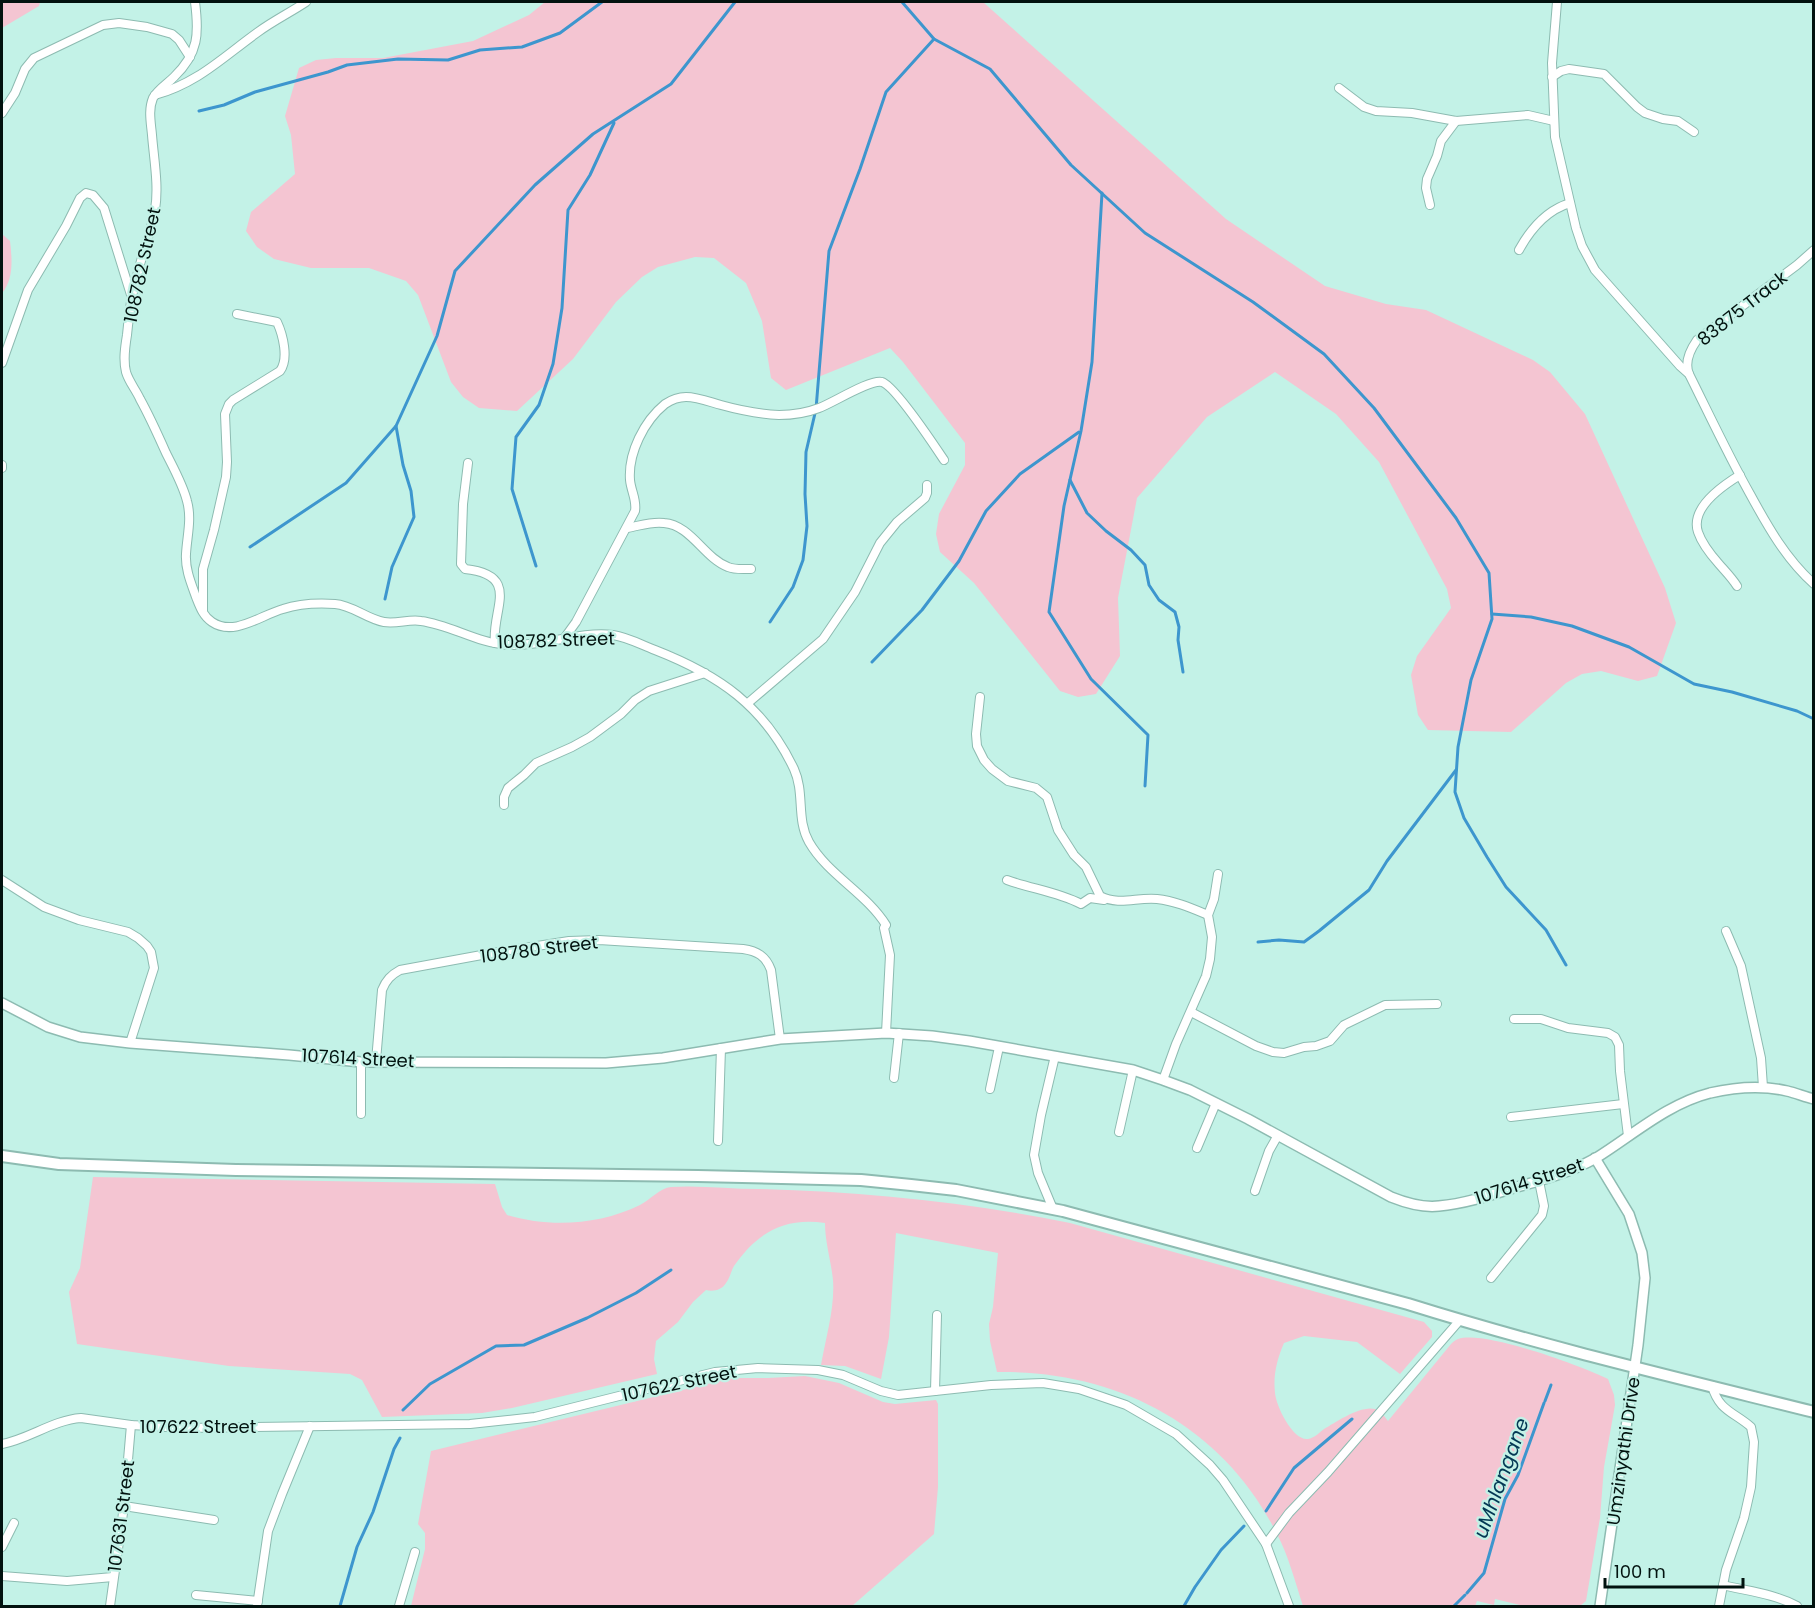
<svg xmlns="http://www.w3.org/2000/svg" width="1815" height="1608" font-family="Poppins,sans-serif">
	<rect width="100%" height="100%" fill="#c3f2e7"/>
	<!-- green -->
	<g fill="#f4c5d2">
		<path d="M2,2H40L39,6L2,28Z"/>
		<path d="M545,2H983L1226,219L1325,286L1386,304L1426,310L1533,360L1550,372L1585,414L1665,588L1676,623L1657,676L1638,681L1601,671L1582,674L1566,683L1511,732L1428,730L1418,715L1411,675L1417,656L1451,608L1447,589L1379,462L1336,414L1275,372L1207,417L1137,498L1118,598L1120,656L1096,694L1078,697L1060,691L974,583L940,552L936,534L939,514L965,465V443L903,362L890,348L786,390L771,378L762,321L746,283L714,258L695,257L658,267L642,277L616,302L573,359L517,411L479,408L463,397L451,382L418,295L406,281L369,268H311L274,259L257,247L246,231L251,212L295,174L291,135L285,116L299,68L316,60L336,58H383L473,41L529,15Z"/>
		<path d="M2,234L10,241C12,258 14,279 2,293Z"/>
		<path d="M93,1177L495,1184L502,1207L507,1215C550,1228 599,1225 640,1205C650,1200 660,1188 671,1187C699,1185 730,1189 758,1189C863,1192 967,1202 1070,1223L1424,1322L1432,1331V1337L1400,1374L1357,1342L1304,1336L1284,1343C1277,1359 1273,1375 1275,1393C1276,1406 1293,1441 1308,1439C1314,1438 1319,1433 1324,1429C1336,1422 1361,1405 1375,1409C1381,1411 1385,1417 1388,1421L1451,1344C1453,1342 1455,1340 1458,1339C1485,1330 1581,1366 1608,1379L1614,1395L1615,1405L1604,1467L1600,1518L1586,1601L1580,1606H1524L1495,1599L1494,1605L1477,1601L1475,1606H1303C1295,1582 1289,1557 1277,1534C1223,1425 1116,1370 997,1372L990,1341L989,1324L993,1307L998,1253L896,1233L889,1337L881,1379L845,1366L821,1365C826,1337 835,1307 833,1280C831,1261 825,1242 825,1223C784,1217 757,1233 734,1266C731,1271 730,1278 726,1283C722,1290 713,1292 706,1290L693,1302L678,1322L656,1341L654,1359L657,1374L512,1408L482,1413L382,1417L362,1380L350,1374L229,1366L77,1344L69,1292L80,1268Z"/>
		<path d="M805,1376L839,1383L883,1402L895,1404L936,1400L938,1404V1487L934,1534L852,1606H411L425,1549V1533L418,1524L431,1451L732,1378H768Z"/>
	</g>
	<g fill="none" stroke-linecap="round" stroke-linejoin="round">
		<!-- stream -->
		<g stroke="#3d96ce" stroke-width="3">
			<path d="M902,2L934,39L990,69L1071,165L1145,233L1253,302L1324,354L1374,408L1456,518L1489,573L1492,619L1471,680L1458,747L1455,792L1464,818L1487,857L1506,887L1546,930L1566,965"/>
			<path d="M199,111L224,105L255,92L328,72L347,65L398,59L448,60L480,50L522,47L560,33L602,2"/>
			<path d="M1102,193L1092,362L1081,431L1064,506L1049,612L1091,679L1148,735L1145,786"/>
			<path d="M1070,480L1087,513L1106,531L1131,550L1145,565L1149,585L1159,600L1175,612L1179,627L1178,640L1183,672"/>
			<path d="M250,547L346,483L396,426L437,336L455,271L535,185L593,134L671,84L735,2"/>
			<path d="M536,566L512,489L516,437L539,405L553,364L562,308L568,210L590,175L614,123"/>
			<path d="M385,599L392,567L414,517L411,491L403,465L396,426"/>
			<path d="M1492,614L1531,617L1572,626L1629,647L1694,684L1732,692L1797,711L1814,719"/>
			<path d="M770,622L793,587L803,560L807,526L805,494L806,452L816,409L829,251L860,169L886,92L934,39"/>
			<path d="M872,662L922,610L959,561L986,511L1020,474L1079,432"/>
			<path d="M1258,942L1279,940L1304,942L1319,931L1369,890L1387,861L1456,770"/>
			<path d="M1545,1401L1551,1385"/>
			<path d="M403,1410L430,1384L496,1346L524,1345L587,1318L636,1293L671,1270"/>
			<path d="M1266,1511L1294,1468L1352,1419"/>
			<path d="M1467,1593L1484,1573L1505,1499L1518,1475L1544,1403"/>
			<path d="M340,1606L357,1547L373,1512L394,1449L400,1438"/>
			<path d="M1184,1606L1195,1587L1221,1550L1244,1526"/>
			<path d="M1454,1606L1465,1595"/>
		</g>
		<defs>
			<g id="minor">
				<path d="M195,2C199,33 199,53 174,77C167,84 158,89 153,98C148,110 151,123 152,135C154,160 159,186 155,210C151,232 142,254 137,276C131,295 129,315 127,335C125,347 123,360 126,372C129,382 136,390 140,399C150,417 158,435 166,453C174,469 183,485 187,501C192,519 187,536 186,554C185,569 191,583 196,597C200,607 203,616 212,622C234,637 261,615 283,609C298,604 319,603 335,604C352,605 367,619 384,622C397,624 409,619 421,621C451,625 477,643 508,645C543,647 578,631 613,635C627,637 642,645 655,650C719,675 764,706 794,769C805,793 796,819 809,842C828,875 866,893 886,925L884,928L890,955L886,1033"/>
				<path d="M1557,2L1552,63L1555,137L1576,228L1582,246L1595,270L1680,366L1689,374C1709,414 1728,455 1750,494C1768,527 1786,559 1814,584"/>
				<path d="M1552,77L1561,71L1569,69L1604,74L1637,107L1645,113L1663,119L1678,121L1694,132"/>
				<path d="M1339,88L1364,107L1376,111L1412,113L1456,121L1528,115L1554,121"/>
				<path d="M155,95C198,83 223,57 258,32C273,21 291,12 306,2"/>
				<path d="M2,113L15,93L25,69L34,58L103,25L119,23L147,27L172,34L179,40L190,57"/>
				<path d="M1430,205L1426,188L1427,179L1437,156L1441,141L1456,121"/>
				<path d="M1519,250C1530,230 1547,210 1570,203"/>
				<path d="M2,363L28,290L66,226L80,198L86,193L93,195L104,208L132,298"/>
				<path d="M1689,374C1684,362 1690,350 1697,340L1797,265L1814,250"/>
				<path d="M468,463L463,504L461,564L465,569C522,575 491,610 495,643"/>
				<path d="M2,465V468"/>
				<path d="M627,528C639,526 652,521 664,523C691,525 704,558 728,567C735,570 743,569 751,569"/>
				<path d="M1737,586C1732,578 1725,571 1719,564C1711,555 1702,544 1698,532C1690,508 1722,486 1740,475"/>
				<path d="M203,611V569L214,530L226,477L227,462L225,414L229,404L233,400L280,371C289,359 283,335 277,322L237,314"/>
				<path d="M563,640L576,622L635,511C637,500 631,491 630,480C628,453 644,421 665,404C671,400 678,397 686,397C697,397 710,402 721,405C739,410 760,414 779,415C793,415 806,413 819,408C833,403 870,379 882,382C895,386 934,445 944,460"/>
				<path d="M980,697L976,734L977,746L984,760L992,769L1008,781L1036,788L1047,797L1058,830L1074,855L1086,867L1100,896C1120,906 1136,897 1157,899C1175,901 1191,908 1208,915"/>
				<path d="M748,703L823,639L855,592L880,543L897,522L925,498L927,493V485"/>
				<path d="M504,805V797L508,788L524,775L536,763L572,747L590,737L621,714L635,700L649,691L705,673"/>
				<path d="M2,880L44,907L79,920L128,932L138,938L147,946L151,952L154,968L130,1043"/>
				<path d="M1007,880C1032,889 1058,892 1081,904L1090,898L1104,900"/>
				<path d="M1726,931L1741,966L1761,1058L1763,1087"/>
				<path d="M1191,1012L1256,1046L1273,1052L1284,1053L1304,1047L1316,1046L1330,1041L1344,1025L1385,1005L1437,1004"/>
				<path d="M1514,1019H1541L1568,1028L1608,1033L1615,1037L1619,1045L1620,1071L1628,1136"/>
				<path d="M376,1061L382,990C386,980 391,975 400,970L498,952L569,941L599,940L743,949C757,951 766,956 771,970L780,1039"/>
				<path d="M894,1078L899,1033"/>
				<path d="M1163,1080L1176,1044L1206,976L1210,959L1212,937L1208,915L1214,899L1218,874"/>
				<path d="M990,1089L999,1047"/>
				<path d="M361,1114V1062"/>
				<path d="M1511,1117L1623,1104"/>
				<path d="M1119,1132L1133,1070"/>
				<path d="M718,1141L721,1048"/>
				<path d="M1197,1148L1216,1103"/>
				<path d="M1255,1191L1269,1151L1278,1135"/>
				<path d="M1053,1209L1038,1173L1034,1155L1041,1115L1055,1056"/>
				<path d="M1491,1278L1542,1215L1544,1206L1539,1181"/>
				<path d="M1712,1386C1719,1411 1734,1412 1751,1427L1754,1442L1751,1487L1744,1518L1726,1570L1719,1606"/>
				<path d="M935,1391L937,1315"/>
				<path d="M2,1444C29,1439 53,1420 81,1418L131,1425L184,1428L470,1424L535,1417L715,1372L758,1368L818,1370L843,1375L881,1391L898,1395L991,1385L1043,1383L1079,1389L1126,1405L1176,1434L1210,1465L1223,1480L1266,1544L1289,1606"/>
				<path d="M124,1506L214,1520"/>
				<path d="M1266,1544L1289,1513L1328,1472L1460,1320"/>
				<path d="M2,1547L14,1523"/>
				<path d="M2,1576L67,1581L113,1577"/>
				<path d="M1723,1585C1747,1591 1775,1594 1797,1606"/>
				<path d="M196,1595L258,1601"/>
				<path d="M110,1606L124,1506L131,1425"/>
				<path d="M257,1606L268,1531L282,1494L310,1426"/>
				<path d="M399,1606L415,1552"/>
			</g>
			<g id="tertiary">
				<path d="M2,1003L48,1027L80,1037L130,1043L289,1055L361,1062L606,1063L663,1058L780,1039L886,1033L932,1036L969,1041L1133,1070L1163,1080L1190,1090L1248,1119L1391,1197C1406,1203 1422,1208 1439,1206C1463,1204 1488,1196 1510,1189C1539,1181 1569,1173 1596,1158C1633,1135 1667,1104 1710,1093C1736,1087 1762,1085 1787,1091C1796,1093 1805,1097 1814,1099"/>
				<path d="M1595,1158L1629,1214L1642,1253L1645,1278L1638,1345L1600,1606"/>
			</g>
			<path id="secondary" d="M2,1156L59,1164L236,1170L698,1176L861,1180L911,1185L956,1190L1063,1211L1408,1304C1542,1346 1678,1378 1814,1412"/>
		</defs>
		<!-- minor casing -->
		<use href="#minor" stroke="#8dbbb1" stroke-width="10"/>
		<!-- tertiary casing -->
		<use href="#tertiary" stroke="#8dbbb1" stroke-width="12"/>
		<!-- secondary casing -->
		<use href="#secondary" stroke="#8dbbb1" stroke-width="14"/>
		<!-- minor -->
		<use href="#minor" stroke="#fff" stroke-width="8"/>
		<!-- tertiary -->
		<use href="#tertiary" stroke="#fff" stroke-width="9"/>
		<!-- secondary -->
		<use href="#secondary" stroke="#fff" stroke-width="10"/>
	</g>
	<g text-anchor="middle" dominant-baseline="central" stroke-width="4.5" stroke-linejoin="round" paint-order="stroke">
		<!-- street labels -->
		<g font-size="18" fill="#02120f" stroke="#c3f2e7">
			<text transform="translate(142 265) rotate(-78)">108782 Street</text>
			<text transform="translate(1742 308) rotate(-38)">83875 Track</text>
			<text transform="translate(556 640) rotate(-2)">108782 Street</text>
			<text transform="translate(539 949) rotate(-7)">108780 Street</text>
			<text transform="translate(358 1058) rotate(3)">107614 Street</text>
			<text transform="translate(1529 1181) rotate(-18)">107614 Street</text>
			<text transform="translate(679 1383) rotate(-12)">107622 Street</text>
			<text x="198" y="1426">107622 Street</text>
			<text transform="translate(1623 1451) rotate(-82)">Umzinyathi Drive</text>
			<text transform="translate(121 1516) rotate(-83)">107631 Street</text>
		</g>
		<!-- water labels -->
		<g font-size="20" font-style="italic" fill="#043854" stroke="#c3f2e7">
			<text transform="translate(1501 1478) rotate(-70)">uMhlangane</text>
		</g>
	</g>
	<!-- border -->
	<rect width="1815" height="1608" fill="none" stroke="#02120f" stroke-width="6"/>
	<!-- scale -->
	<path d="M1605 1578v9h138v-9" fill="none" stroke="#02120f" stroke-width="3"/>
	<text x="1614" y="1578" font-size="18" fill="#02120f" stroke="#c3f2e7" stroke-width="4.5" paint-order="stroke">100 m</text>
</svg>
